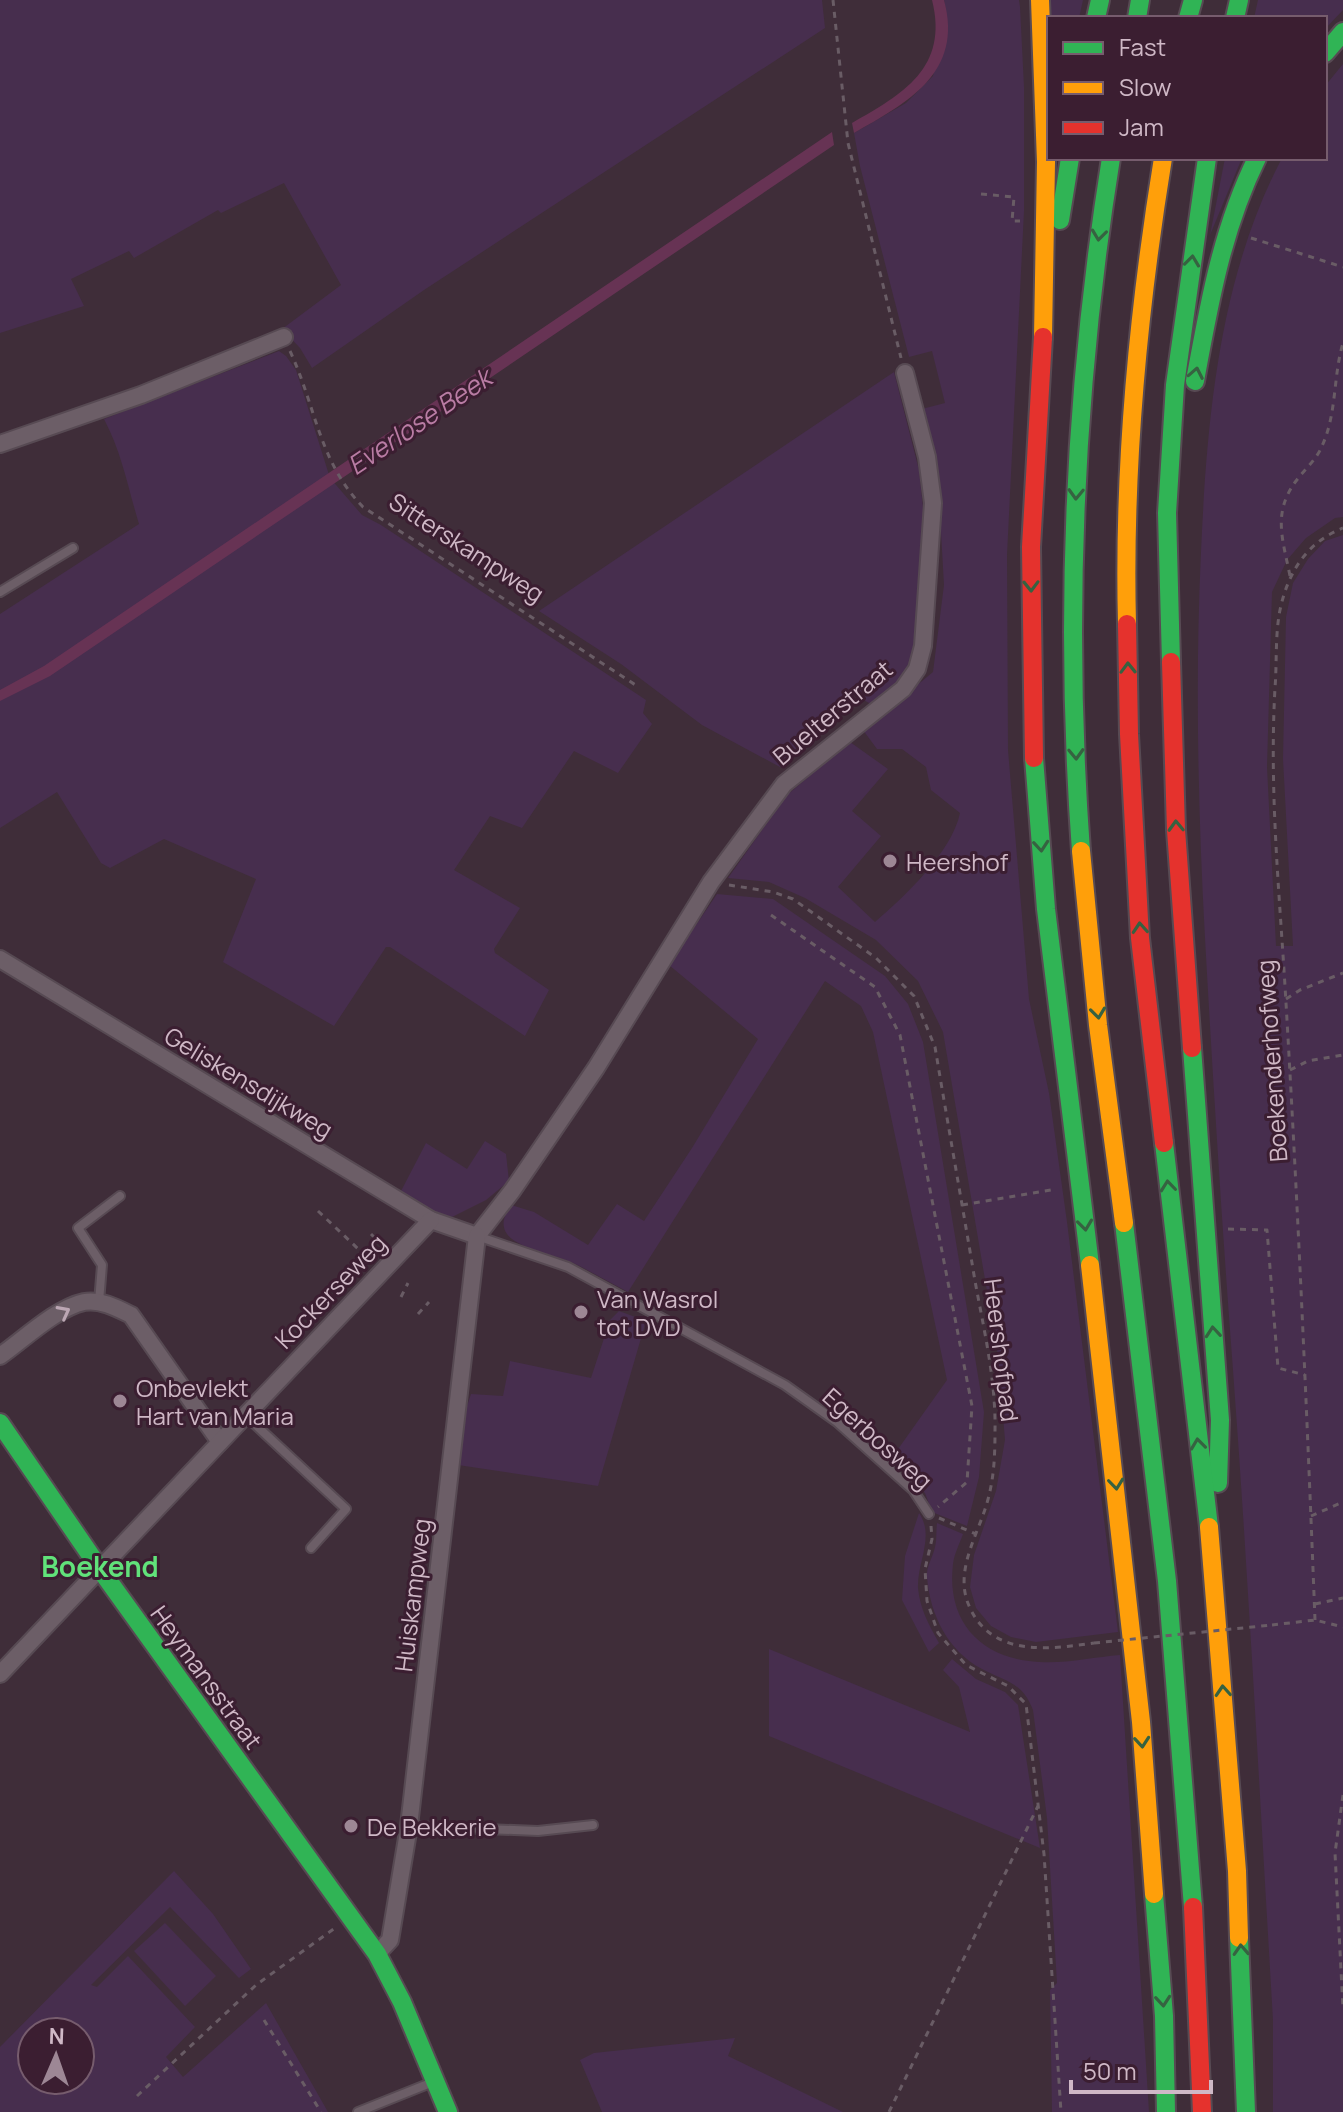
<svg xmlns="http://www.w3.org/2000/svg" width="1343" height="2112" font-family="Manrope,sans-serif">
	<rect width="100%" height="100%" fill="#3f2d39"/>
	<!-- green -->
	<g fill="#472e4e" fill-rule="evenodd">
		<path d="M0,0H822L825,28L424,290L312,368L300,348L282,329L341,285L284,183L221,213L218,210L134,258L129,251L71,279L84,306L0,333Z"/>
		<path d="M944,0H1019L1020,7L1024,87V211L1007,555L1008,750L1029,999L1049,1093L1067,1222L1118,1632L1036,1642L1011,1637L991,1626L976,1608L970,1587L974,1555L996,1491L1005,1440L998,1356L943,1032L918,981L876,940L805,898L769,882L728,878L787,795L850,742L888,769L852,811L881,836L838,887L875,922C904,897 952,852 960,813L931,790L926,767L902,749H877L863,730L933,672L944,585L937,462L922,409L945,403L932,351L909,357L860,166L854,133L906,103L933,76L946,10Z"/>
		<path d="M1044,0H1083L1079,18H1049Z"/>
		<path d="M1258,0H1343V10L1325,29V18H1254Z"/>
		<path d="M1343,64V517L1335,518L1306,538L1287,560L1272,592L1267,767L1276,946H1293L1283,759L1286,617L1293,583L1308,559L1325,541L1343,535V2112H1273V2020C1260,1803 1249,1586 1233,1370C1222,1226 1213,1082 1205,938C1198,808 1195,681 1201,552C1207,418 1219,278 1282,158H1325V86Z"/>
		<path d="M1225,158H1242L1210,235Z"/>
		<path d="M279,351L286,356L296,370L330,478L362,515L381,525L646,700L643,713L652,724L618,773L574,751L522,828L490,816L454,870L520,908L494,949L495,953L549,990L525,1036L390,947H386L334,1026L223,962L256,879L164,839L110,868L101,863L57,792L0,828V614L139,524C128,488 122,453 104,419Z"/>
		<path d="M894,372L919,470L926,536L916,646L910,668L892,690L871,704L847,691L780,767L702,725L621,664L539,611Z"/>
		<path d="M717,894L773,899L885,976L908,1004L923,1042L984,1412L979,1477L967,1526L932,1512L925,1493L891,1459L947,1380L873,1032L861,1006L825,981L628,1292C609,1282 590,1271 571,1262C554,1255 517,1248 507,1234C500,1224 505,1214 511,1205L534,1212L588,1245L617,1204L644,1221L692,1148L758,1039L669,965Z"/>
		<path d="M485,1141L506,1154L509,1181L486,1200L452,1217L428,1210L400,1193L426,1143L467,1169Z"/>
		<path d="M619,1311L646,1321L598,1486L458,1465L463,1418L471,1394L503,1396L510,1361L591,1378L610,1320Z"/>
		<path d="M919,1513C935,1536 917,1562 918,1588C920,1609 929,1625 939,1643L929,1652L902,1600L905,1556Z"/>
		<path d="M937,1523L963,1534C960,1543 954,1554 953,1564C946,1623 982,1659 1039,1662C1065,1664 1094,1657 1120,1655L1149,2112H1052L1050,1990L1057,1983L1047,1818L1033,1710C1022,1682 1007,1682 982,1669C948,1651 930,1615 927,1577C926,1567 933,1557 935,1547C937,1540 936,1531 937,1523Z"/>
		<path d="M769,1649L970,1732L959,1687L943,1670L952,1659L976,1679L1005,1692L1018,1705L1040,1848L769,1736Z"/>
		<path d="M174,1871L213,1914L251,1969L239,1978L170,1907L91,1985L97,1987L128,1956L195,2027L166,2057L183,2077L266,2003L328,2112H0V2047ZM32,2032H80V2080H32Z"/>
		<path d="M165,1923L216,1976L185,2006L134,1951Z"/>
		<path d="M735,2038L728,2056L843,2112H602L580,2060L594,2053Z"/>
	</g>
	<!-- water -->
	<g fill="#673354">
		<path d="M932,0H944C964,73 907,103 854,133L852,123C903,94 949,68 932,0Z"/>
		<path d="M832,132L834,145L50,676L0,701V690L44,666Z"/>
	</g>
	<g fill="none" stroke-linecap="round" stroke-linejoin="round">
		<defs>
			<g id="lane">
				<path d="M0,592L73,548"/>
				<path d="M477,1236L568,1267L785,1385L837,1422L913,1490L929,1514"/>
				<path d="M99,1302L102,1265L78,1228L120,1196"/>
				<path d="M246,1416L346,1509L311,1548"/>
				<path d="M409,1826L538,1831L593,1825"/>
				<path d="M358,2112L433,2082"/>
			</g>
			<g id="street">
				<path d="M0,444L141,395L284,337"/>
				<path d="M0,959L431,1220L477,1236"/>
				<path d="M477,1236L512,1191L596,1068L711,882L784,784L903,689L917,669L923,646L933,503L927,457L905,373"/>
				<path d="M0,1356C23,1340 56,1308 84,1302C100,1299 117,1308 131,1315L220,1442"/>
				<path d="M0,1674L431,1220"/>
				<path d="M377,1954L390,1940L409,1826L477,1236"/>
			</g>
			<g id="fast">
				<path d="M1096,18L1100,0"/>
				<path d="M1137,18L1140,0"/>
				<path d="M1188,18L1193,0"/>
				<path d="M1235,18L1239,0"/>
				<path d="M1325,53L1343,32"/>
				<path d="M1060,220L1070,158"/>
				<path d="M1195,381C1209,304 1222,229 1257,158"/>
				<path d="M1171,662L1167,513L1175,385L1207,158"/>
				<path d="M1034,758L1046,909L1090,1265"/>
				<path d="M1081,851C1064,618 1074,388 1111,158"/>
				<path d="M1192,1048L1220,1420L1218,1483"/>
				<path d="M1164,1143L1209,1527"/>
				<path d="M1124,1223L1167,1581L1193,1907"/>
				<path d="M0,1423L100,1569L377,1954L402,2002L448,2112"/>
				<path d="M1154,1894L1164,2016L1166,2112"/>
				<path d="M1239,1938L1246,2112"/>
			</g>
			<g id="slow">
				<path d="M1040,0L1046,162L1043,337"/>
				<path d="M1127,624C1123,469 1138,311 1163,158"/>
				<path d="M1081,851L1098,1025L1124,1223"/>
				<path d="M1090,1265L1141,1722L1154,1894"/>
				<path d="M1209,1527L1237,1871L1239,1938"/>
			</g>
			<g id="jam">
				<path d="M1127,624L1129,734L1140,938L1164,1143"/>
				<path d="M1171,662L1176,830L1192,1048"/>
				<path d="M1034,758L1031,547L1043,337"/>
				<path d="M1193,1907L1202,2112"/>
			</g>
		</defs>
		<!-- lane casing -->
		<use href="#lane" stroke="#574a53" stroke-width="12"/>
		<!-- street casing -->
		<use href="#street" stroke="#574a53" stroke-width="20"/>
		<!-- fast casing -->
		<use href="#fast" stroke="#574a53" stroke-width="22"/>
		<!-- slow casing -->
		<use href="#slow" stroke="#574a53" stroke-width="22"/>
		<!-- jam casing -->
		<use href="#jam" stroke="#574a53" stroke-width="22"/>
		<!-- path -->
		<g stroke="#695c65" stroke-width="3" stroke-dasharray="6 6" stroke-linecap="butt">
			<path d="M833,0L848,143L901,358"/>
			<path d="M981,194L1014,197L1012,221H1020"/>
			<path d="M1251,238L1343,267"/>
			<path d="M290,351C316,407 319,462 363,507L637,686"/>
			<path d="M1290,576C1283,540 1272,513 1296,481C1304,470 1317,459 1322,446C1337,414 1333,376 1343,343"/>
			<path d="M729,885L773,892L793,899L876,958L914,996L935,1047C948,1125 962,1203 975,1281C984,1330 996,1381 995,1431C995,1456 994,1479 987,1503C977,1537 953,1573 970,1608C993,1658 1051,1649 1094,1643"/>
			<path d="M771,915L875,987L900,1035L972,1406L967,1482L938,1507"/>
			<path d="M1286,999L1300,990L1343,973"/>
			<path d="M1290,1070L1308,1061L1343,1055"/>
			<path d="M962,1205L1056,1189"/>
			<path d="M318,1211L371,1261"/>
			<path d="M1228,1229L1267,1230L1278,1368L1305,1375"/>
			<path d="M371,1234L382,1245"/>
			<path d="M401,1297L408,1283"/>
			<path d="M418,1314L429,1302"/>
			<path d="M1311,1516L1343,1502"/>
			<path d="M939,1518L976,1534"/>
			<path d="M931,1526L932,1539L925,1569L927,1601L938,1633L966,1665L1008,1686L1026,1704L1044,1854L1061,2112"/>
			<path d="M1315,1604L1343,1598"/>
			<path d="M1315,1620C1307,1414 1298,1208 1286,1003C1280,897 1269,794 1275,688C1277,663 1275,635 1280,610C1288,572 1307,542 1343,528"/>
			<path d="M1272,1625L1315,1620L1343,1627"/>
			<path d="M1343,1795L1335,1853L1343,2009"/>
			<path d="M264,2020L321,2112"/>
			<path d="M137,2096L256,1985L335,1928"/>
			<path d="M889,2112L1038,1806"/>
		</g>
		<!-- lane -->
		<use href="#lane" stroke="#6c5e67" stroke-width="8"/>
		<!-- street -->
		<use href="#street" stroke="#6c5e67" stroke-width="16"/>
		<!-- fast -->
		<use href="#fast" stroke="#30b455" stroke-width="18"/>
		<!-- slow -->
		<use href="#slow" stroke="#ff9f0a" stroke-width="18"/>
		<!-- jam -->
		<use href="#jam" stroke="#e5322d" stroke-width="18"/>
		<!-- path-bridge -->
		<path stroke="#695c65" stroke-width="3" stroke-dasharray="6 6" stroke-linecap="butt" d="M1094,1643L1272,1625"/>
	</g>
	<!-- one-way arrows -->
	<defs><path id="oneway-chevron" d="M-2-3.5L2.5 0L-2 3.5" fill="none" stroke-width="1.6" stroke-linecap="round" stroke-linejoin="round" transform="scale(2)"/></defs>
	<g stroke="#366241">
		<use href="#oneway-chevron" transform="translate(1099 235) rotate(97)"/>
		<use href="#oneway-chevron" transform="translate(1192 261) rotate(-83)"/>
		<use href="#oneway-chevron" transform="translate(1196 373) rotate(-79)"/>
		<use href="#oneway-chevron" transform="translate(1076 494) rotate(92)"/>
		<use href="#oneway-chevron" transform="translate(1031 586) rotate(89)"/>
		<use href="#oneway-chevron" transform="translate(1128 668) rotate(-91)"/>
		<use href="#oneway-chevron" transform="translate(1076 754) rotate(88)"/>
		<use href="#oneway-chevron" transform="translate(1176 826) rotate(-92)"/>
		<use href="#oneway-chevron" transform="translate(1041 846) rotate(85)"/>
		<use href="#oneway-chevron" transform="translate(1140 928) rotate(-94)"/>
		<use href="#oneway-chevron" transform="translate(1098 1013) rotate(83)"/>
		<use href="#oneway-chevron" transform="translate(1168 1186) rotate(-96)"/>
		<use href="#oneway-chevron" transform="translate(1085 1225) rotate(83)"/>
		<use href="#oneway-chevron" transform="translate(1213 1332) rotate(-95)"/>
		<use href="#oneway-chevron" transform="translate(1198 1444) rotate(-97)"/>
		<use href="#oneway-chevron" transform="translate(1116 1484) rotate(84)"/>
		<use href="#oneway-chevron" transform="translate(1223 1691) rotate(-94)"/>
		<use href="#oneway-chevron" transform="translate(1142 1742) rotate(85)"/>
		<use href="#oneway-chevron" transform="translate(1241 1950) rotate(-93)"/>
		<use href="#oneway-chevron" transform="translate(1163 2001) rotate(85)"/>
	</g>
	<use stroke="#bba6b3" href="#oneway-chevron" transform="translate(64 1312) rotate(-28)"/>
	<!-- markers -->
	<g fill="#9d8795" stroke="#3b1e31" stroke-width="3">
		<circle cx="890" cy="861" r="8"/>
		<circle cx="581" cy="1312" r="8"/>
		<circle cx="120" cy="1401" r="8"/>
		<circle cx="351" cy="1826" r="8"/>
	</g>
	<g text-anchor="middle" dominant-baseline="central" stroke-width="6" stroke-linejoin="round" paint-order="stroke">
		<!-- street labels -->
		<g font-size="24" fill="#cfb8c6" stroke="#3b1e31">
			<text transform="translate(467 547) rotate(33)">Sitterskampweg</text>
			<text transform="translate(832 712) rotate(-40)">Buelterstraat</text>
			<text transform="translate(1271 1061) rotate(-94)">Boekenderhofweg</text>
			<text transform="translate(249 1082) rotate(31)">Geliskensdijkweg</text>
			<text transform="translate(330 1291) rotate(-46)">Kockerseweg</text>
			<text transform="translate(1002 1350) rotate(83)">Heershofpad</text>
			<text transform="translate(878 1438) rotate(42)">Egerbosweg</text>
			<text transform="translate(412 1595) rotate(-83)">Huiskampweg</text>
			<text transform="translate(207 1677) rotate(54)">Heymansstraat</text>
		</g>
		<!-- poi labels -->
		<g font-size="24" fill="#cfb8c6" stroke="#3b1e31" text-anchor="start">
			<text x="906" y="861">Heershof</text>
			<text x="597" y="1298">Van Wasrol<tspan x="597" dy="28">tot DVD</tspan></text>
			<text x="136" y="1387">Onbevlekt<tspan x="136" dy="28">Hart van Maria</tspan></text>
			<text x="367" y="1826">De Bekkerie</text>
		</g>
		<!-- water labels -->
		<g font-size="26" font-style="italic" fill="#b97ca4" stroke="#3b1e31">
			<text transform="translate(419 421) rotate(-34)">Everlose Beek</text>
		</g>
		<!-- quarter labels -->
		<g font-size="28" font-weight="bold" fill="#61e17a" stroke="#3b1e31">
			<text x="100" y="1566">Boekend</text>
		</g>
	</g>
	<!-- legend -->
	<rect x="1047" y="16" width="280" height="144" fill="#3b1e31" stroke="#765c6d" stroke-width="2"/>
	<rect x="1063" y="42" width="40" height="12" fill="#30b455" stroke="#765c6d" stroke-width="2"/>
	<text x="1119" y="56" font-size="24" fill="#cfb8c6">Fast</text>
	<rect x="1063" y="82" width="40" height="12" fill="#ff9f0a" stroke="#765c6d" stroke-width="2"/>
	<text x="1119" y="96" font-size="24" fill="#cfb8c6">Slow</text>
	<rect x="1063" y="122" width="40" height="12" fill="#e5322d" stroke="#765c6d" stroke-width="2"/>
	<text x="1119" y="136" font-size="24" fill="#cfb8c6">Jam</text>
	<!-- north arrow -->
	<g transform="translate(56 2056) rotate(2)"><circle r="38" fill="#3b1e31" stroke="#765c6d" stroke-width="2"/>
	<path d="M0-6L14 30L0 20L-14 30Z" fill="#9d8795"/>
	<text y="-12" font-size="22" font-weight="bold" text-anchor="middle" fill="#cfb8c6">N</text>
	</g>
	<!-- scale -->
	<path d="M1071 2080v12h140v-12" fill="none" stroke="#cfb8c6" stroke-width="4"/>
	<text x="1083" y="2080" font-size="24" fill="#cfb8c6" stroke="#3b1e31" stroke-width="6" paint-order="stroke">50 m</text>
</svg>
